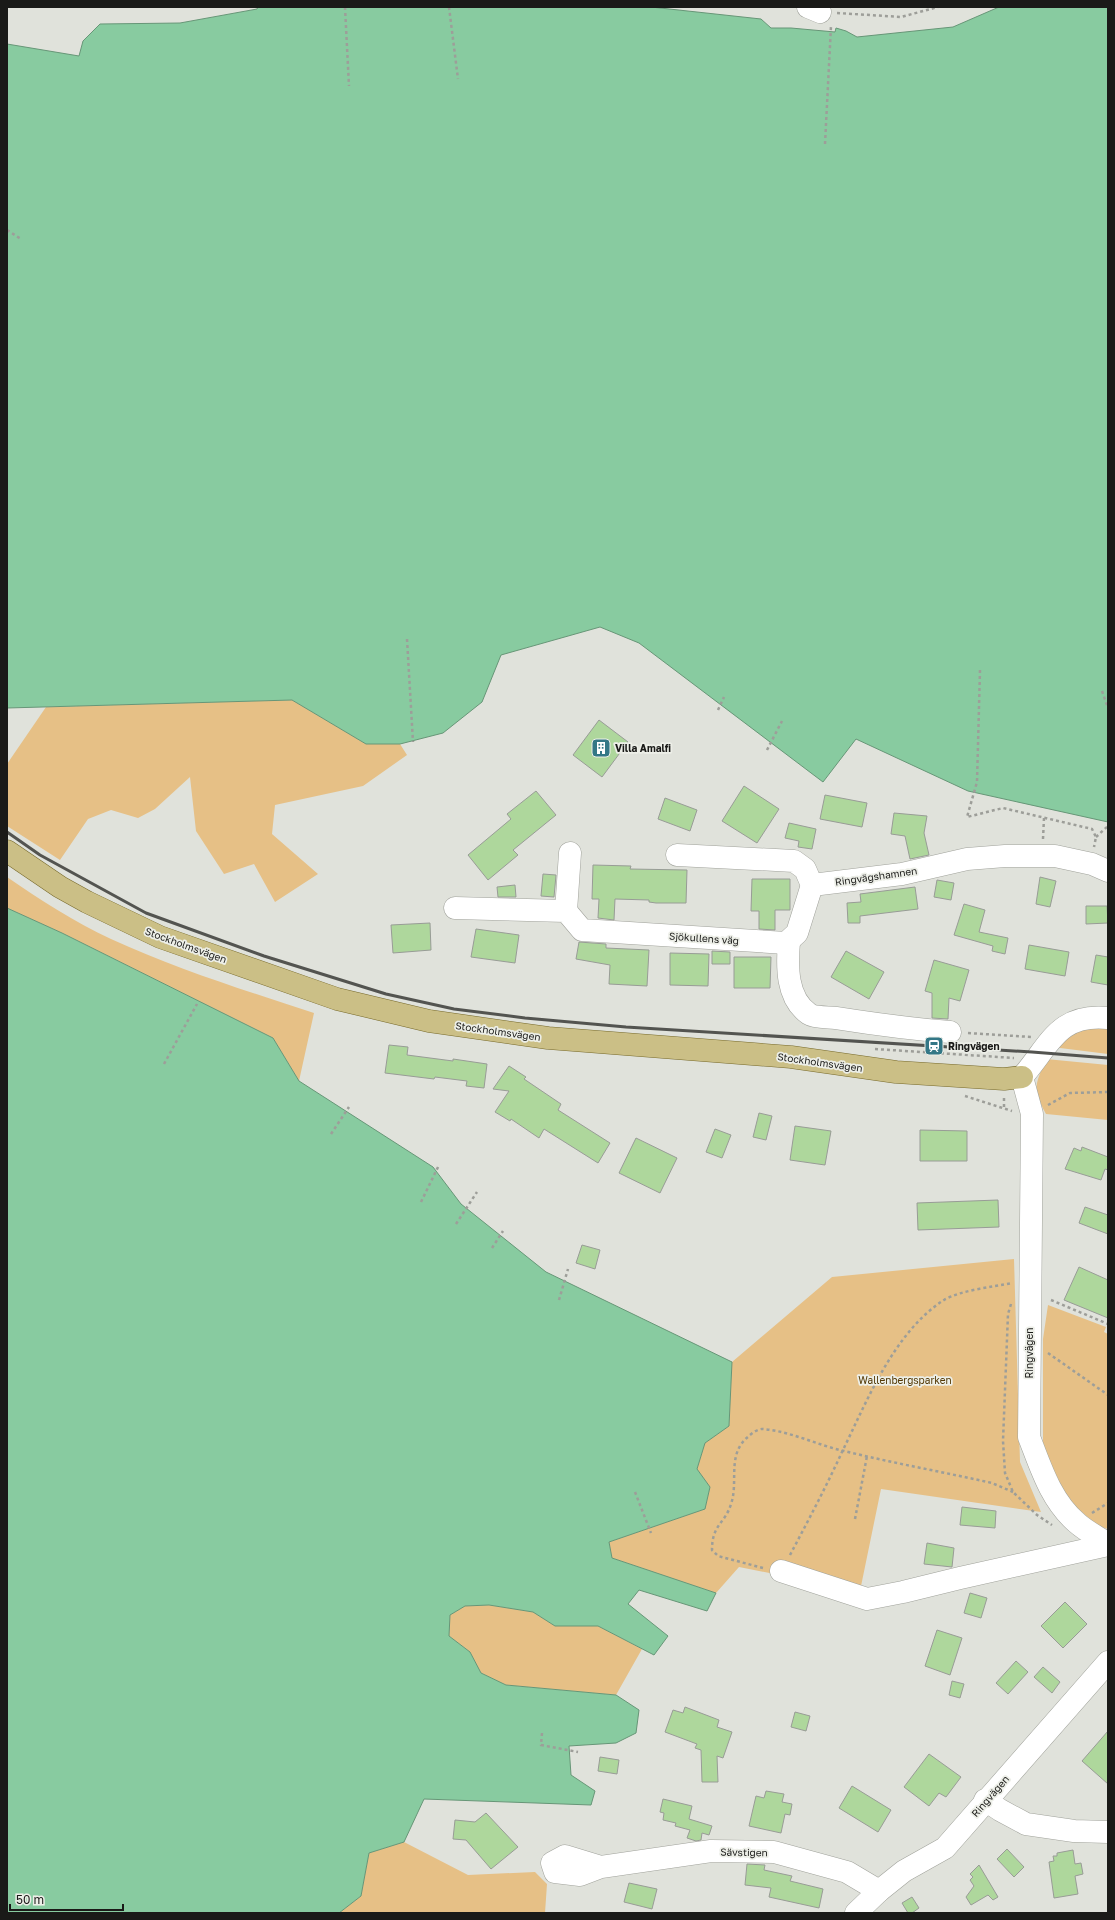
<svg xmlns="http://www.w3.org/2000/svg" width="1115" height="1920" font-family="'Golos Text',sans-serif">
	<rect width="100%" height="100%" fill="#e0e2db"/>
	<!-- green -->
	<g fill="#e6c086">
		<path d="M292,700L366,744H400L407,755L363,786L275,805L272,834L318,874L275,902L254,864L224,874L196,831L190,777L155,809L138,818L111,810L88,819L60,860L7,826V764L46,707Z"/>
		<path d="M7,877C40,900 75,922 111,939C176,969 247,991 314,1013L299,1081L273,1038L62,933L7,908Z"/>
		<path d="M1108,1024V1054L1052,1047L1062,1035Z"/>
		<path d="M1046,1059L1108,1065V1120L1046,1114C1032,1087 1035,1086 1046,1059Z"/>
		<path d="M1014,1259L1020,1462L1041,1512L881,1489L860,1591L739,1567L716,1593L612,1558L609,1542L705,1509L710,1487L697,1469L705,1443L729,1426L732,1362L832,1277Z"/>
		<path d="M1048,1305L1106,1327L1104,1332L1108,1334V1529L1098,1526L1062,1495L1043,1443V1339Z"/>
		<path d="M489,1605L533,1612L555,1626H598L642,1649L616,1695L506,1685L481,1673L470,1652L449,1636L450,1615L465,1606Z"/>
		<path d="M404,1842L468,1875L535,1872L547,1884L545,1913H339L361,1896L369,1853Z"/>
	</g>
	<!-- water -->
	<g fill="#88cba0" stroke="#679677">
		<path d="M258,7H651L761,19L771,28H791L835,32L836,28L846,31L857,37L953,27L999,7H1108V822L968,791L856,739L823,782L639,643L600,627L501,655L482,702L443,733L400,744H366L292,700L7,708V44L79,56L83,41L100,24L180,23L257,9Z"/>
		<path d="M7,908L62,933L273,1038L299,1081L433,1167L461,1204L546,1272L732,1362L729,1426L705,1443L697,1469L710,1487L705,1509L609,1542L612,1558L716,1593L707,1611L639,1590L628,1604L668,1636L654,1655L598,1626H555L533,1612L489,1605L465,1606L450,1615L449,1636L470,1652L481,1673L506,1685L616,1695L639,1710L636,1733L616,1743L569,1746L571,1775L595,1791L591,1805L424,1799L404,1842L369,1853L361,1896L339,1913H7Z"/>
	</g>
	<!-- building -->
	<g fill="#aed79c" stroke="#989c96">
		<path d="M599,720L628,742L602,777L573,755Z"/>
		<path d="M744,786L779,809L757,843L722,821Z"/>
		<path d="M536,791L556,815L513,850L518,855L488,880L468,855L511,819L507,814Z"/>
		<path d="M825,795L867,803L862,827L820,819Z"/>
		<path d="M665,798L697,810L690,831L658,819Z"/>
		<path d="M894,813L927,816L924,833L929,855L910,859L905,836L891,834Z"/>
		<path d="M789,823L816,829L812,849L798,847L799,841L785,838Z"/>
		<path d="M593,865L631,866L630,869L687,870L686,903H656L649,902V900L615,899L614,920L598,918L599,899H592Z"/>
		<path d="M543,874L556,875L554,897L541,896Z"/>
		<path d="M1040,877L1056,881L1050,907L1036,904Z"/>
		<path d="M752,879H790V910H775V930L759,929V911H751Z"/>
		<path d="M937,880L954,883L951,900L934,897Z"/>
		<path d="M515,885L516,897H498L497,887Z"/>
		<path d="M915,887L918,909L860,916V923H848L847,903L861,902L860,894Z"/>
		<path d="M964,904L985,910L979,932L1008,938L1005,954L992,951L993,946L954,935Z"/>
		<path d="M1086,906H1107L1108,923L1086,924Z"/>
		<path d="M430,923L431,950L393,953L391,925Z"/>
		<path d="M476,929L519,935L515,963L471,957Z"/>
		<path d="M579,942L606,944V948L649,950L647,986L609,984L610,965L576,959Z"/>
		<path d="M1029,945L1069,952L1065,976L1025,969Z"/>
		<path d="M712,951L730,952V964H712Z"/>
		<path d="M846,951L884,972L869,999L831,977Z"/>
		<path d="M670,953L709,954L708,986L670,985Z"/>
		<path d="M1096,955L1108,957V985L1091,982Z"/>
		<path d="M734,957H771L770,988H734Z"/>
		<path d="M934,960L969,970L960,1001L949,998L948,1019L932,1018V993L925,991Z"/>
		<path d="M389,1045L408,1047L407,1055L453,1061V1059L487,1064L484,1088L466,1086L467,1081L435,1077L434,1079L385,1073Z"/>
		<path d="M509,1066L526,1077L524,1079L561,1104L558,1110L610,1143L598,1163L544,1129L539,1138L511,1119L510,1121L495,1112L509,1091L493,1089Z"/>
		<path d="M759,1113L772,1116L766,1140L753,1137Z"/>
		<path d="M795,1126L831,1131L825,1165L790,1160Z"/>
		<path d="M715,1129L731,1135L722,1158L706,1152Z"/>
		<path d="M920,1130L967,1131V1161H920Z"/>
		<path d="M636,1138L677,1158L660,1193L619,1173Z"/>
		<path d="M1082,1147L1108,1157V1170L1105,1169L1101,1180L1065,1169L1074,1148L1081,1151Z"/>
		<path d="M998,1200L999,1227L918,1230L917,1203Z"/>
		<path d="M1085,1207L1108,1215V1234L1079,1223Z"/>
		<path d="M582,1245L600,1250L595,1269L576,1263Z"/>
		<path d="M1079,1267L1108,1280V1318L1064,1300Z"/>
		<path d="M962,1507L996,1511L995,1528L960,1525Z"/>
		<path d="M927,1543L954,1548L952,1567L924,1564Z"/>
		<path d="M970,1593L987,1598L981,1618L964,1613Z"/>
		<path d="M1065,1602L1087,1624L1063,1648L1041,1626Z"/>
		<path d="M937,1630L962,1638L950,1675L925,1666Z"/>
		<path d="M1016,1661L1028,1672L1008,1694L996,1683Z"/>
		<path d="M1043,1667L1060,1682L1052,1693L1034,1677Z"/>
		<path d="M952,1681L964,1684L960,1698L949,1695Z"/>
		<path d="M685,1707L719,1720L717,1727L732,1732L723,1758L717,1756L718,1782H702L701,1750L695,1748L697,1744L665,1732L673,1710L683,1713Z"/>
		<path d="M795,1712L810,1716L806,1731L791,1727Z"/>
		<path d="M1108,1731V1784L1082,1761Z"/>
		<path d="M929,1754L961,1777L946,1797L939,1793L929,1806L904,1787Z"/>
		<path d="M600,1757L619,1760L617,1774L598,1771Z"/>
		<path d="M852,1786L891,1810L878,1832L839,1808Z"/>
		<path d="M766,1791L784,1794L782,1802L792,1804L790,1815L785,1814L781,1833L749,1826L756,1796L764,1798Z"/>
		<path d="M663,1799L692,1806L689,1819L712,1826L709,1835L702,1833L701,1840L696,1841L687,1838L690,1830L675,1826L676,1823L663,1820L664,1813L660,1812Z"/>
		<path d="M486,1813L518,1847L491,1869L466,1840L453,1839L455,1820L475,1822Z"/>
		<path d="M1007,1849L1024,1867L1014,1877L997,1859Z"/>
		<path d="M1073,1850L1075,1864L1081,1863L1083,1874L1075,1876L1078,1894L1054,1898L1049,1862L1054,1861L1053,1856H1057V1853Z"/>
		<path d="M747,1864L765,1865L764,1870L792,1876L790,1881L823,1889L819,1908L769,1897L771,1888L745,1885Z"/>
		<path d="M979,1865L998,1897L993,1900L988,1895L971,1905L966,1897L974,1886L970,1880L973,1877L970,1874Z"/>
		<path d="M629,1883L657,1889L652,1909L624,1902Z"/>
		<path d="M912,1897L919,1908L912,1913H908L902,1903Z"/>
	</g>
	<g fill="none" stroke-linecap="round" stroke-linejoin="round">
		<defs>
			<g id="minor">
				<path d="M808,7L820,12"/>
				<path d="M677,855L794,861L805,869L812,885L902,874L967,859L1005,856H1055L1092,864L1108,871"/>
				<path d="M455,908L566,911L582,930L786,943L797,933L812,885"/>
				<path d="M566,911L570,853"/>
				<path d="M789,941C787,966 786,998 809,1014C815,1018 829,1017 836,1018C874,1024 912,1029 950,1032"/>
				<path d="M1108,1018C1058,1013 1050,1045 1022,1077L1032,1114L1029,1437C1041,1468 1051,1501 1077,1523C1086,1531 1098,1537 1108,1544"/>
				<path d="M781,1571L867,1599L903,1592L960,1578L1108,1545"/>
				<path d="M985,1800L1000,1810L1026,1824L1074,1831L1108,1832"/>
				<path d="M601,1867L580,1875L555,1872L552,1863L565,1856L601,1867L711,1851L774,1852L847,1872L879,1891"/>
				<path d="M856,1913L879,1891L904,1871L945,1848L1108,1662"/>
			</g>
			<path id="major" d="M7,851L60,887L87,902L160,937L337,999L429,1021L548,1038L791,1057L896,1072L1004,1079L1022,1077"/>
		</defs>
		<!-- minor casing -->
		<use href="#minor" stroke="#a0a29b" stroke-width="23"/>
		<!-- major casing -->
		<use href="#major" stroke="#776a2c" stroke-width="23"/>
		<!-- path -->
		<g stroke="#9d9e99" stroke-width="2.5" stroke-dasharray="3 3" stroke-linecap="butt">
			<path d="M345,7L349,86"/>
			<path d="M449,7L458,79"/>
			<path d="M837,13L901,17L938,7"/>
			<path d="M825,144L831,26"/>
			<path d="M7,230L21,239"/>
			<path d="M407,639L413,742"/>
			<path d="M980,670L977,782L967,817L1003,808L1092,829L1096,837L1094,847"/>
			<path d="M1102,691L1108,708"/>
			<path d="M718,710L724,697"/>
			<path d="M767,750L782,721"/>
			<path d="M1096,837L1108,826"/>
			<path d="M1043,839L1044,818"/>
			<path d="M968,1033L1031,1037"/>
			<path d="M875,1049L1014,1058"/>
			<path d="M164,1064L197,1004"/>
			<path d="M965,1096L1012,1111"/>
			<path d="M1048,1105L1070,1093L1108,1092"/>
			<path d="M1004,1107V1097"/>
			<path d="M331,1134L349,1107"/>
			<path d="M421,1202L439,1165"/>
			<path d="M456,1224L477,1192"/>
			<path d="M492,1248L503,1231"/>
			<path d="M559,1300L568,1269"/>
			<path d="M1051,1300L1108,1324"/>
			<path d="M1011,1304L1008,1314L1003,1441L1005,1473L1013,1492L1037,1515L1052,1525"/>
			<path d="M1048,1353L1108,1395"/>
			<path d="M635,1492L651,1533"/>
			<path d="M1092,1513L1108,1503"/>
			<path d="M855,1519L867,1456"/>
			<path d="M790,1555C808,1521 826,1487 842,1452C867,1401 894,1332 944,1300C961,1290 992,1287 1012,1283"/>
			<path d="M763,1568L718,1556L712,1550C712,1524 725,1524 731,1504C739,1481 726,1454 749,1436C752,1433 758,1429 762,1429C790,1431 817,1445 844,1451C893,1463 943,1472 992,1483L1013,1492"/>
			<path d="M542,1733L541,1745L578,1752"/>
		</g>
		<!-- minor -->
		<use href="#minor" stroke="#fff" stroke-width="22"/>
		<!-- major -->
		<use href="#major" stroke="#cbbf86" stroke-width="22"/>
		<!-- rail -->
		<path stroke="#535450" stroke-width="3" d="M7,832L40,855L146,913L264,956L386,994L454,1009L525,1018L626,1027L1032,1052L1108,1058"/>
	</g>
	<!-- icons -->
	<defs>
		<symbol id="building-square" viewBox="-11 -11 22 22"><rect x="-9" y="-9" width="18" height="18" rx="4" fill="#337786" stroke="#edefe8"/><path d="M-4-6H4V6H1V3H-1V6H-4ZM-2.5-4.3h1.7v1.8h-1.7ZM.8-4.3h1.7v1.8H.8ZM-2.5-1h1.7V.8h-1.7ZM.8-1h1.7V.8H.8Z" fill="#fff"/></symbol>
		<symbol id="station-square" viewBox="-11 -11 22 22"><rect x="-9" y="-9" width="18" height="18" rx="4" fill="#337786" stroke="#edefe8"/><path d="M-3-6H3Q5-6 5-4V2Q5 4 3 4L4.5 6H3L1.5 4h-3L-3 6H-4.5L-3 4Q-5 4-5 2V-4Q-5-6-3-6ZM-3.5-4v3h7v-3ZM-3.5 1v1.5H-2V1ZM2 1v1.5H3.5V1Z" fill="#fff"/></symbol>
	</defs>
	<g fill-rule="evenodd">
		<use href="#building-square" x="590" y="737" width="22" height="22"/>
		<use href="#station-square" x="923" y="1035" width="22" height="22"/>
	</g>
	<g text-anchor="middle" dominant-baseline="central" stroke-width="3.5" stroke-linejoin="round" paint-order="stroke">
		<!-- poi labels -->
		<g font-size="10" font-weight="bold" fill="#1a1a18" stroke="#edefe8" text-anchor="start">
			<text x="615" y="748">Villa Amalfi</text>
			<text x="948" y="1046">Ringvägen</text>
		</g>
		<!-- street labels -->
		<g font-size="10" fill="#1a1a18" stroke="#edefe8">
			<text transform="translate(876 876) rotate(-8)">Ringvägshamnen</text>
			<text transform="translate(704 938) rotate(4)">Sjökullens väg</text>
			<text transform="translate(186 945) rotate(20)">Stockholmsvägen</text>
			<text transform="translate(498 1031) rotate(8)">Stockholmsvägen</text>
			<text transform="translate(820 1062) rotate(8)">Stockholmsvägen</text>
			<text transform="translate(1029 1353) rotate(-90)">Ringvägen</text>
			<text transform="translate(990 1796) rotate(-49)">Ringvägen</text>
			<text transform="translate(744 1852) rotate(1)">Sävstigen</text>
		</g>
		<!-- park labels -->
		<g font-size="10" fill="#533905" stroke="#edefe8">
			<text x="905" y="1380">Wallenbergsparken</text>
		</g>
	</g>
	<!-- border -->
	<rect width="1115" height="1920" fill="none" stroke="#1a1a18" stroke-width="16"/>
	<!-- scale -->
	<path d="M10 1904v6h113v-6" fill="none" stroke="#1a1a18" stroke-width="2"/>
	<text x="16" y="1904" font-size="12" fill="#1a1a18" stroke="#edefe8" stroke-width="3" paint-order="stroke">50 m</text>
</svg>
